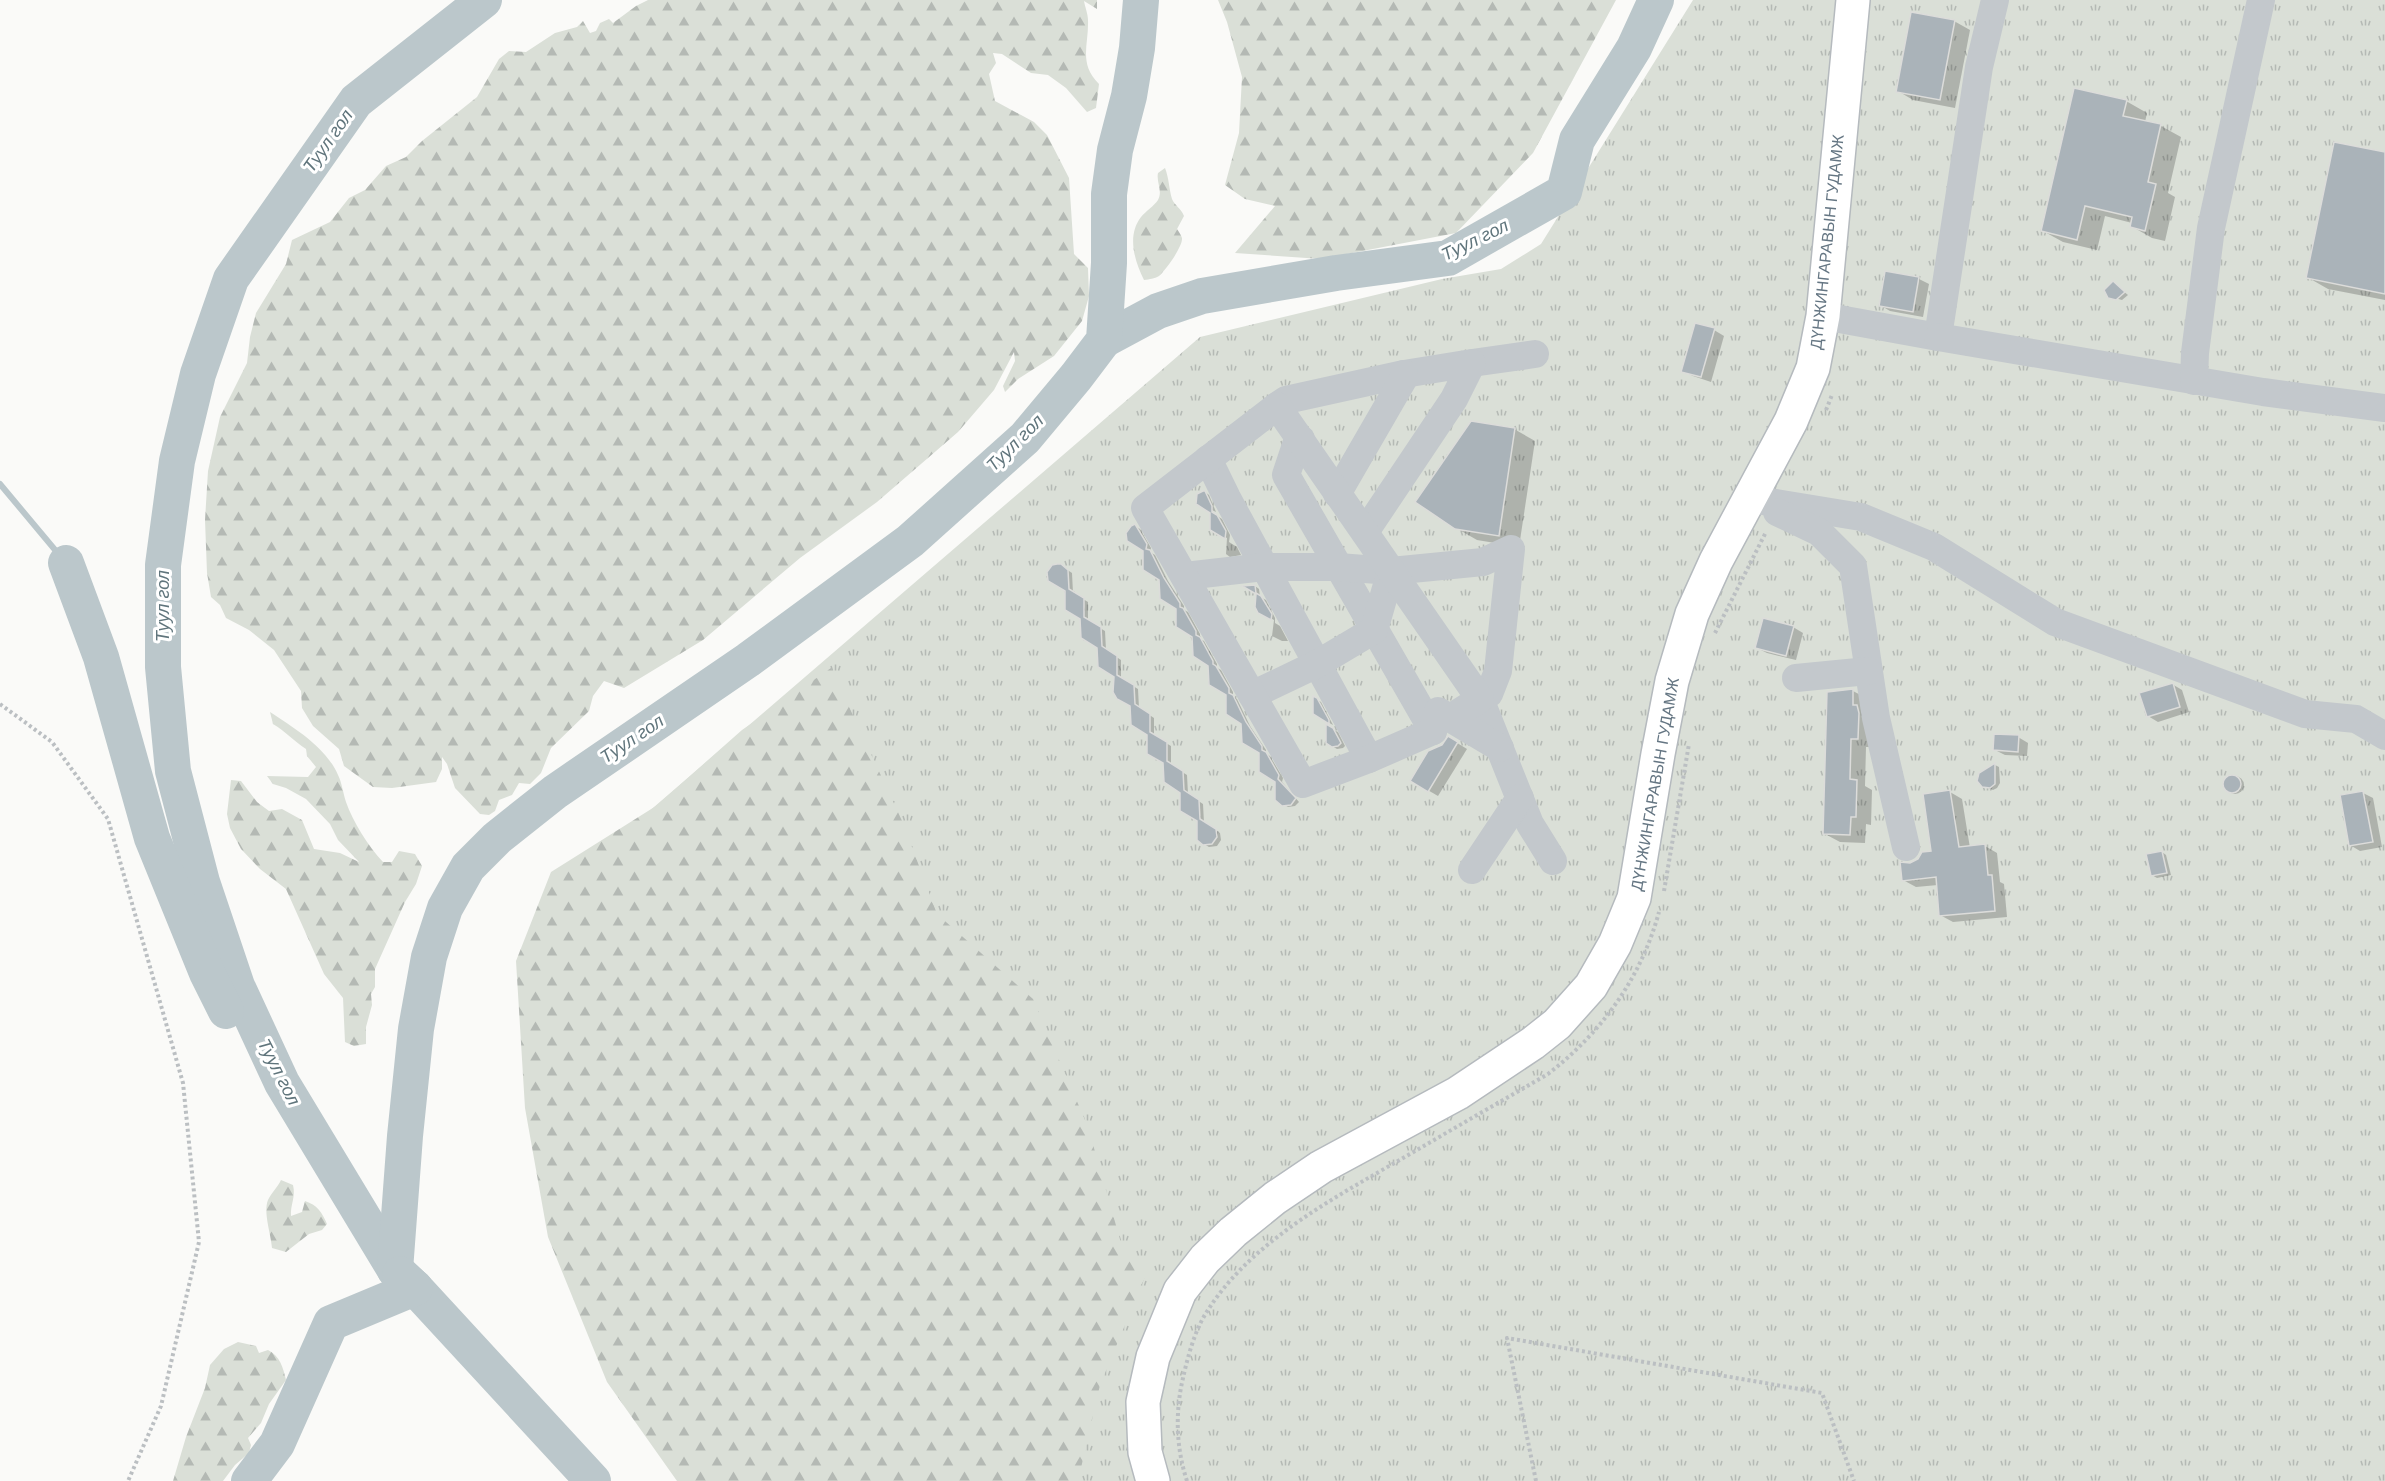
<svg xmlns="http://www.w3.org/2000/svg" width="2385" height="1481" font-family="Arial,sans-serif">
	<defs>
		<pattern id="grass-tufts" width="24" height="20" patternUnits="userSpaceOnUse" patternTransform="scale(1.5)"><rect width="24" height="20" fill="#dadfd7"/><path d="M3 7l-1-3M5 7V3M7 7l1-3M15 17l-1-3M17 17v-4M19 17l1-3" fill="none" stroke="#b4b9b4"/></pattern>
		<pattern id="forest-firs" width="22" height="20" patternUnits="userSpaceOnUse" patternTransform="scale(1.5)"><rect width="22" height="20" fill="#dadfd7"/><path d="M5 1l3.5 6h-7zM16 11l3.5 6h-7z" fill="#b4b9b4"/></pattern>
	</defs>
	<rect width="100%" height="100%" fill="#fafaf8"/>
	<!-- grass -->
	<path fill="url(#grass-tufts)" d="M1693,0H2385V1481H716L546,900L1200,337L1442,279L1501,269L1541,244Z"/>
	<!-- forest -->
	<g fill="url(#forest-firs)">
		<path d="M648,0H1097V9L1084,1C1085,7 1088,14 1088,20C1089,45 1078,63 1099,84L1096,108L1087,112L1066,88L1048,75L1031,73L1002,54L993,53L996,63L989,74L995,101L1034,122L1047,135L1069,178L1074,254L1088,268L1089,296L1082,321L1054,356L1018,379L1005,392L1003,386L1015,361L1014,352L994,390L958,432L877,502L800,558L703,640L624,688L604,681L593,696L589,711L551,748L541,773L530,784L519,783L512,795L499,800L495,811L489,815L480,814L455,788L447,764L442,757V769L436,782L392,788L373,787L344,766L339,749L313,726L302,708L301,691L274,650L249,630L226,618L220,605L211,597L207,573L205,520L208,471L220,417L247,363L250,337L256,313L286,264L292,240L330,222L349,198L365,190L386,166L406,157L422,141L477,97L499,59L509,51L526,52L555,33L577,27L583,21L590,33L596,31L600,23L609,19L613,23L636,6Z"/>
		<path d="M1218,0H1616L1533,153L1456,233L1321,259L1235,253L1275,206L1245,199L1225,185L1239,133L1242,77L1227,22Z"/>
		<path d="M1165,168C1169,178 1169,189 1172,199C1175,206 1181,208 1184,216L1177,229C1179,232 1181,235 1182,238C1183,246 1166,270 1159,276C1154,279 1150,279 1144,280C1134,260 1127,235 1141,217C1146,211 1154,206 1158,200C1163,191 1156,182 1158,173Z"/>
		<path d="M831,668L903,823L937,914L1033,999L1088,1127L1123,1250L1147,1272L1100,1385L1078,1481H677L607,1382L548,1237L525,1108L516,961L551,872L656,806L742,730Z"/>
		<path d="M270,712C294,728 326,747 338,775C342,783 343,793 346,802C353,822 368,846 383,862H392L399,851L415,854L422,866L416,884L405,902L375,969V987L371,994L372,1005L366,1027V1044L354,1046L345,1042L343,998L324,974L286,889L260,869L241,849L230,828L227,814L231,780L241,781L257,802L269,811L282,809L302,820L314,849L340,853L359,862L338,840L330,824L306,799L286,788L273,784L267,776L308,777L316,767L307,756L306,749C294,741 285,731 273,724Z"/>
		<path d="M281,1180L293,1185C296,1197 290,1205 291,1216L302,1212L305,1201C317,1205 322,1212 327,1224L322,1230L309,1234L286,1252L272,1248C271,1234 263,1212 268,1200C271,1193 278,1187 281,1180Z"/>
		<path d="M238,1342L256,1346L259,1353L268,1350C280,1356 283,1367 286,1380L269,1404L261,1423L248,1438L251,1445L249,1453L235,1465L223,1481H173L186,1437L205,1388L210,1365L224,1349Z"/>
	</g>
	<!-- shadow -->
	<g fill="#0003">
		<path d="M1954,21L1970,30L1955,108L1913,100L1898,91Z"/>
		<path d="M2126,101L2147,113L2145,122L2161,126L2181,137L2168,193L2175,197L2165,241L2152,238L2131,226L2132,223L2105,216L2097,250L2063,242L2043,231Z"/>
		<path d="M2385,154V300L2328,289L2307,277Z"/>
		<path d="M1886,273L1919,279L1929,284L1923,317L1890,311L1880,305Z"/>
		<path d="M2117,286L2128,295L2122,300L2111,297Z"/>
		<path d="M1714,330L1724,336L1711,382L1693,376L1683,371Z"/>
		<path d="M1514,429L1535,441L1519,547L1477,540L1456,528Z"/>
		<path d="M1205,492L1209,495L1216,512L1206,507Z"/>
		<path d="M1212,513L1222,519L1230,535L1229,542L1237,547L1241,555L1230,557L1226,554L1227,538L1214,532Z"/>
		<path d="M1135,526L1140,529L1151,548L1150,552L1155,555L1168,581L1184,606V610L1188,612L1200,634V639L1204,641L1217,664V668L1221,670L1233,692V696L1237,699L1250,726L1266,750V754L1270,756L1283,778L1282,782L1299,802L1295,806L1288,807L1283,804L1277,781L1243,723L1230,716L1226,709L1227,695L1161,579L1145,551Z"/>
		<path d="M1066,569L1072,573L1073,593L1088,602V621L1105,631L1106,650L1121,660V679L1138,689L1139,708L1154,718V736L1171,746V765L1187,775L1188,794L1203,804L1204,823L1220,833L1221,840L1217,846L1209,847L1204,844L1198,821L1116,677L1082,619L1069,612L1065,605Z"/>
		<path d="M1255,586L1259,589L1260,597L1266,600L1275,618V623L1280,626L1288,641H1282L1272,636L1274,620L1259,612L1256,607L1257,594L1247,588Z"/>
		<path d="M1793,627L1803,633L1796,660L1767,653L1757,648Z"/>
		<path d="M2172,684L2182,690L2189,712L2158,722L2148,716Z"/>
		<path d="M1853,691L1868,699L1873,747H1866L1865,786L1872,790L1871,825L1866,824L1865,843L1840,842L1825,834Z"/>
		<path d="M1314,698L1321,702L1333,725L1314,714Z"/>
		<path d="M1327,727L1338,732L1345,746L1343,748L1337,749L1332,746Z"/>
		<path d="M2018,737L2028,743L2027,756L2005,755L1995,750Z"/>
		<path d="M1449,738L1467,749L1438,796L1412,781Z"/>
		<path d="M1995,765L1999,767L2000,783L1997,788L1993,790L1983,786L1982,772Z"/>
		<circle cx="2235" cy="785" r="9"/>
		<path d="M1950,792L1962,799L1970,848L1985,846L1997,853L2000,882L2004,884L2007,917L1953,922L1940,915L1938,885L1916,887L1903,880L1911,864L1933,852Z"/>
		<path d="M2363,793L2373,798L2382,847L2360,851L2350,845Z"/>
		<path d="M2162,852L2166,855L2171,875L2157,878L2152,875Z"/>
	</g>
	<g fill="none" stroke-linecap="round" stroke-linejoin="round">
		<!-- stream -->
		<path stroke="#bbc7cb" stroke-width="6" d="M0,484L66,563"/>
		<!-- river -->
		<g stroke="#bbc7cb" stroke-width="36">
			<path d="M484,0L356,101L231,279L198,374L177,461L163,565V667L173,771L202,882L237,986L282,1083L395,1270L415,1288L593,1481"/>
			<path d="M1104,340L1158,311L1202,296L1336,273L1448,258L1564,192L1577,140L1634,48L1656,0"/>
			<path d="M66,563L101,657L152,838L207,973L226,1011"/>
			<path d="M395,1270L405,1136L416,1029L429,957L445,908L468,867L497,838L555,792L748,660L910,541L1025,438L1076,377L1104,340L1109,263V194L1115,150L1129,96L1137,48L1141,0"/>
			<path d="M249,1481L277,1444L331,1323L415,1288L400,1274"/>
		</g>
	</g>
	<!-- building -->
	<g fill="#aab3b9" stroke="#dcdcda" stroke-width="1.5">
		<path d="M1911,12L1955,20L1940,100L1896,92Z"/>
		<path d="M2074,88L2127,100L2123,116L2161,124L2148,182L2156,184L2145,231L2130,227L2132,217L2085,206L2077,240L2041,231Z"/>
		<path d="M2334,142L2385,152V294L2306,278Z"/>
		<path d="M1885,271L1919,277L1913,312L1879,306Z"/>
		<path d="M2113,281L2125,292L2116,300L2108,298L2104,290Z"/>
		<path d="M1695,323L1715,328L1701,377L1681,372Z"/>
		<path d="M1471,421L1515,428L1499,536L1455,529L1415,502Z"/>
		<path d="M1203,491H1205L1212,506V512L1217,515L1226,531L1225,539L1210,530V513L1196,504L1197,494Z"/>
		<path d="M1135,524L1147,544L1146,549L1150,550L1164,578L1180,603V607L1183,608L1196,631V635L1200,637L1213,661V664L1216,666L1229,688V693L1233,695L1246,722L1262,746V750L1266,752L1279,775L1278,779L1296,798L1291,805L1282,806L1275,800V782L1259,772V753L1242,743L1241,724L1226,714V695L1209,685L1208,666L1193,656L1192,637L1176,627V609L1160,599L1159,580L1143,570V551L1127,541L1126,533L1131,526Z"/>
		<path d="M1057,564H1061L1068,570L1069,589L1084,598V617L1101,627L1102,646L1117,656V675L1134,685L1135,704L1150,714V732L1167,742V761L1183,771L1184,790L1199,800L1200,819L1216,829L1217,837L1212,844L1203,845L1197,840V821L1180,811V793L1164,782L1163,763L1147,754V735L1131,725L1130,706L1117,699L1113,692L1114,677L1098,667L1097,648L1081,638L1080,619L1065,610V591L1048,581L1047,572L1052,565Z"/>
		<path d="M1255,585L1256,593L1261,596L1272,614L1271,620L1258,613L1255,607L1256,594L1242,586Z"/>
		<path d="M1763,618L1794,626L1786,656L1755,648Z"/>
		<path d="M2173,683L2180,707L2147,717L2139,693Z"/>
		<path d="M1853,689V705H1857L1859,713L1858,739H1851L1850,779L1857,780L1856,817H1851L1850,835L1823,834L1827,692Z"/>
		<path d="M1313,696L1317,698L1329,720V724L1313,714Z"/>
		<path d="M1326,724L1333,728L1341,743L1338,746L1332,747L1326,743Z"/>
		<path d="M1994,734L2019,735L2018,752L1993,750Z"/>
		<path d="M1448,736L1458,742L1428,792L1410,781L1428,751L1442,745Z"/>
		<path d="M1995,763V784L1990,788L1982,787L1977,781L1979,773Z"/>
		<circle cx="2232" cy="784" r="9"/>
		<path d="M1950,790L1959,847L1985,844L1988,875H1992L1995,911L1939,916L1936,877L1902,881L1900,862L1910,863L1918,859L1922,852L1931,851L1923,794Z"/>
		<path d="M2363,791L2373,842L2349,846L2340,795Z"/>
		<path d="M2162,851L2167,873L2151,876L2146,854Z"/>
	</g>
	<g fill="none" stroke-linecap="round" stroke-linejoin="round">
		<defs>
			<path id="major" d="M1153,1481L1145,1452L1143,1402L1153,1357L1180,1291L1205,1259L1233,1232L1275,1198L1321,1167L1458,1093L1533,1043L1557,1024L1591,986L1615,944L1634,898L1658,754L1672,681L1692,614L1716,561L1791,421L1813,368L1823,316L1853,0"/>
		</defs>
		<!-- major casing -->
		<use href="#major" stroke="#b5babe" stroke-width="36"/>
		<!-- path -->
		<g stroke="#bbbfc2" stroke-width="4" stroke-dasharray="3 3" stroke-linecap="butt">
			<path d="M1826,410L1832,395"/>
			<path d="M1715,633L1766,532"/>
			<path d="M0,704L52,742L108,819L183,1083L199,1242L161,1406L128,1481"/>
			<path d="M1664,891L1689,744"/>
			<path d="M1187,1481C1176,1448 1175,1412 1183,1378C1188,1356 1195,1329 1208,1310C1252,1241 1334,1198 1403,1158C1451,1130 1500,1102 1548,1074C1602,1032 1641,978 1659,912"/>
			<path d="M1536,1481L1507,1338L1822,1393L1854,1481"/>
		</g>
		<!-- minor -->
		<g stroke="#c3c8cc" stroke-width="28">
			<path d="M1823,316L1938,337L1979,67L1995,0"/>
			<path d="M1938,337L2263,392L2385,408"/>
			<path d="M1472,363L1535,354"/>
			<path d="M2194,381L2195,353L2211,228L2261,0"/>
			<path d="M1277,406L1286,400L1404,374L1472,363L1454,399L1365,532"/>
			<path d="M1301,439L1297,442L1286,475L1433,731"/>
			<path d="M1208,459L1227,498L1369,759"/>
			<path d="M1337,494L1404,378V374"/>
			<path d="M1751,499L1861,517L1934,547L2055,622L2305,714L2356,719L2385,736"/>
			<path d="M1777,512L1819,532L1853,566L1876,718L1906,847"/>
			<path d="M1185,576L1264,567H1338L1391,571L1483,562L1511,549L1498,671L1489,694L1480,699L1530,824L1553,861"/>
			<path d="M1796,678L1868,671"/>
			<path d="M1252,695L1317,664L1374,630L1391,571"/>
			<path d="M1450,718L1480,699L1277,406L1145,508L1303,784L1369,759L1433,731L1438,711L1500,748"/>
			<path d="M1472,870L1520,798"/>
		</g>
		<!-- major -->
		<use href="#major" stroke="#fff" stroke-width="33"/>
	</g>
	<g text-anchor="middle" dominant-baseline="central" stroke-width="6" stroke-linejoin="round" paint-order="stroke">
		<!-- street labels -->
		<g font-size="16" fill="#657683" stroke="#fff">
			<text transform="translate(1827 242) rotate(-84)">ДҮНЖИНГАРАВЫН ГУДАМЖ</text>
			<text transform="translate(1655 784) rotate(-80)">ДҮНЖИНГАРАВЫН ГУДАМЖ</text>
		</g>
		<!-- water labels -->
		<g font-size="18" font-style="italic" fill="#60757c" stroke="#fff">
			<text transform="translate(328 141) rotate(-55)">Туул гол</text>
			<text transform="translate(1475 240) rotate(-26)">Туул гол</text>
			<text transform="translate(1015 443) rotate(-45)">Туул гол</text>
			<text transform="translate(163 606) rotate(-90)">Туул гол</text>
			<text transform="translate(632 739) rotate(-34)">Туул гол</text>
			<text transform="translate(279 1072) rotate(63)">Туул гол</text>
		</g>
	</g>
</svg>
